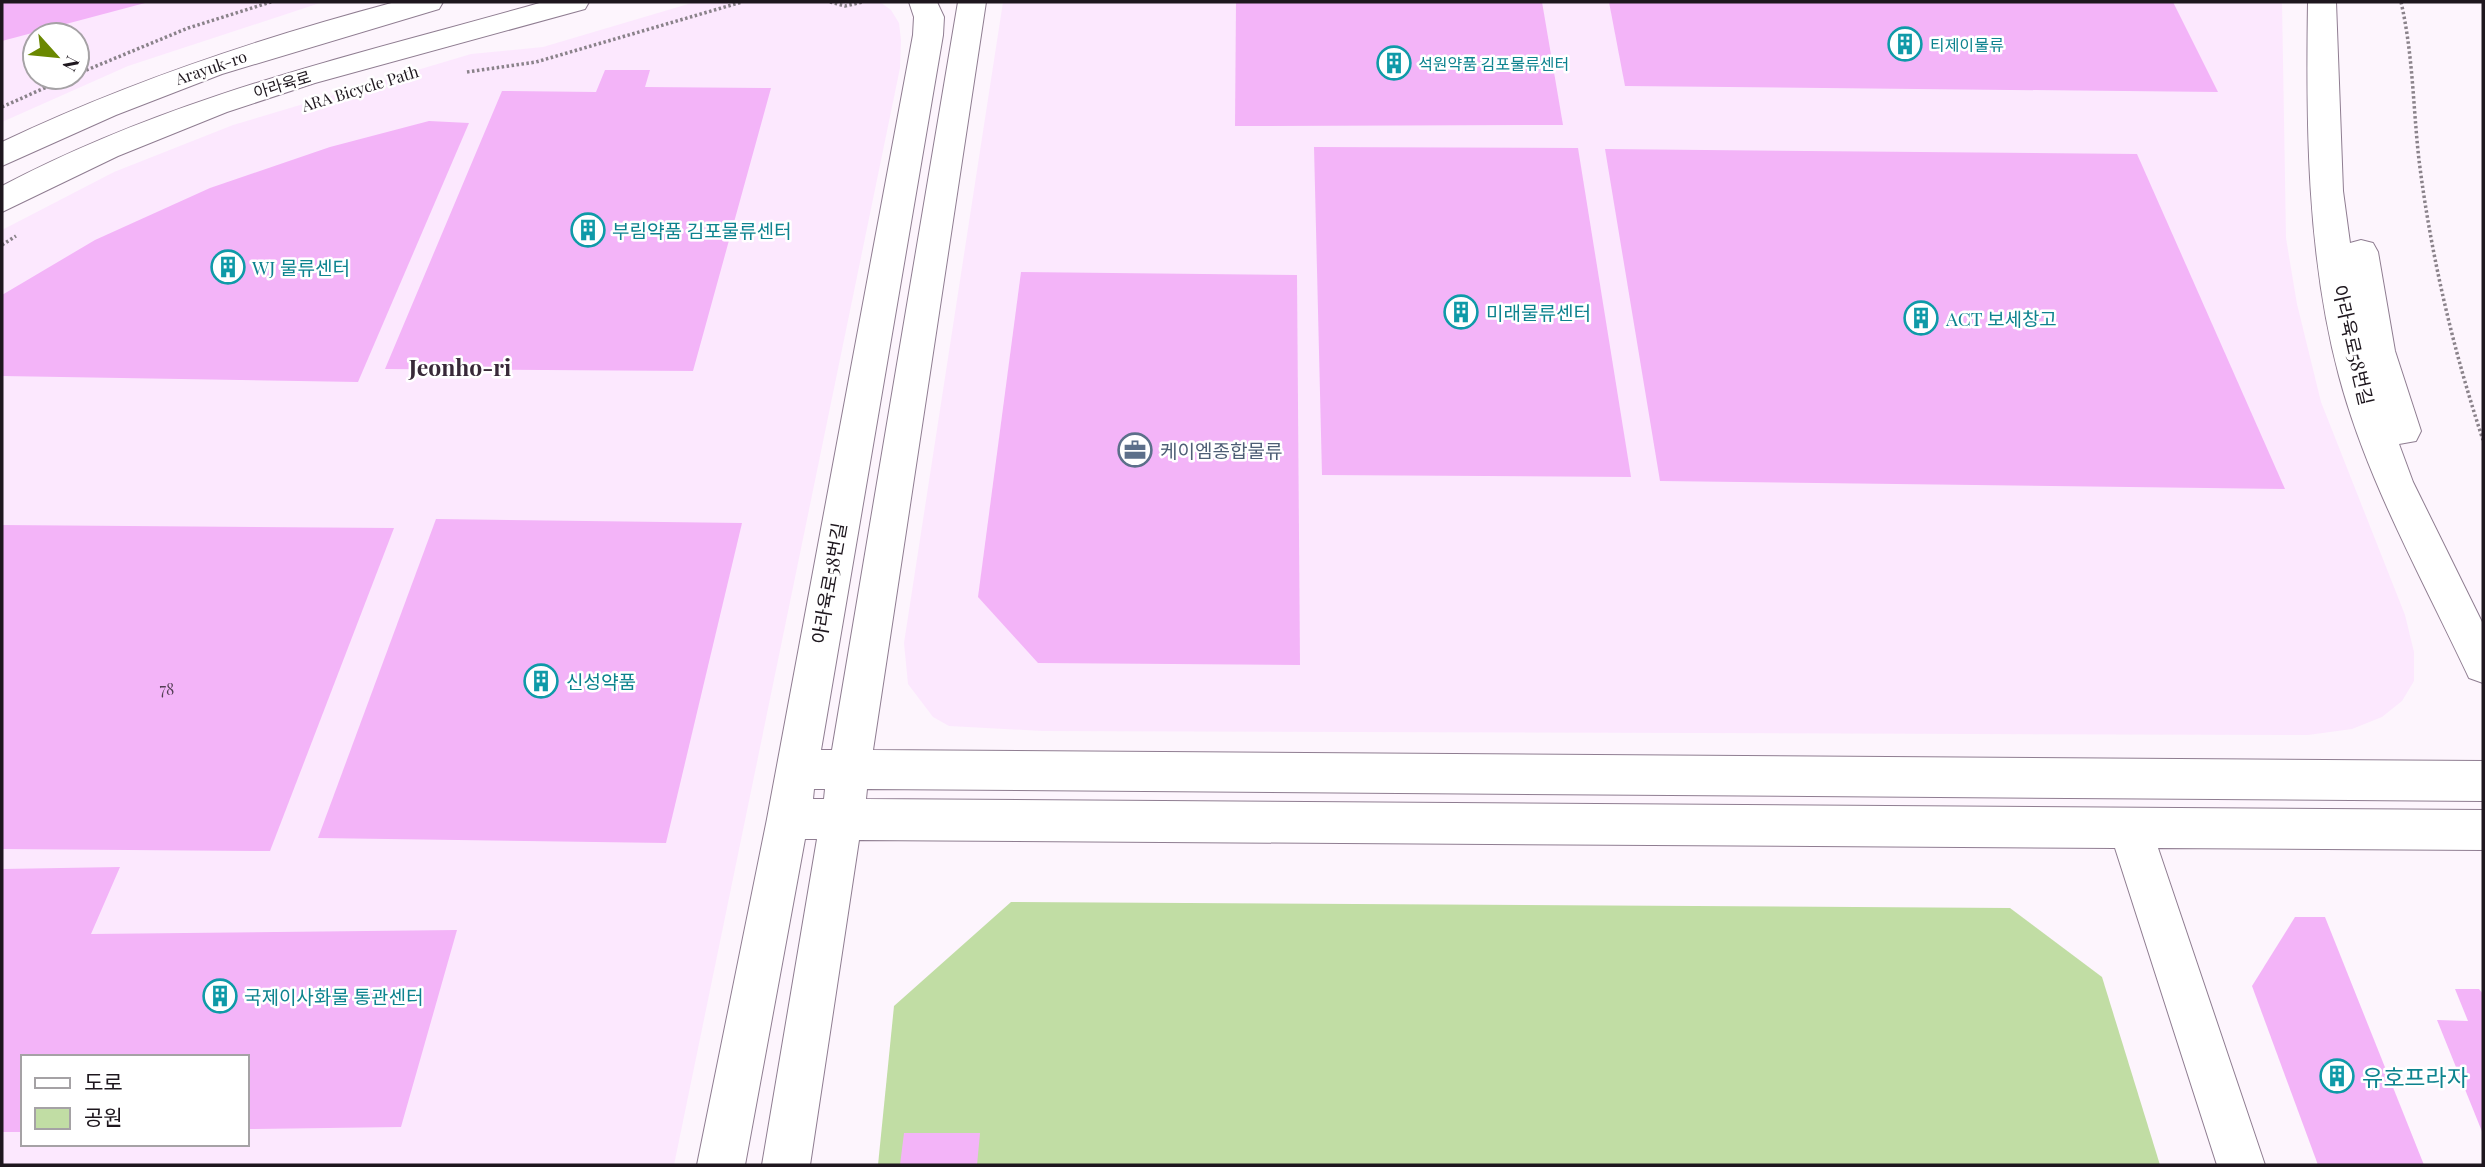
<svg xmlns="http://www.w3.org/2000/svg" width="2485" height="1167" font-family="'Playfair Display','Noto Sans KR',serif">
	<rect width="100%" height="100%" fill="#fdf5fd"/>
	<!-- built -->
	<g fill="#fce8fe" fill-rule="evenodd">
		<path d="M2,2H323L128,66L2,122ZM35,35H77V77H35Z"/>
		<path d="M695,2H880L891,10L899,23L901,40L900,68L674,1165H2V230L114,172L233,125L471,54L543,47ZM23,1057H247V1144H23Z"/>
		<path d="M1003,2H2282L2286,238L2297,304L2321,402L2405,615L2414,652V681L2402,701L2382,717L2352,729L2308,735L1042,731L949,726L933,717L908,684L904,643Z"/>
	</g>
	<!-- green -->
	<path fill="#c1dda4" d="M1011,902L2010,908L2102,977L2160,1165H878L894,1006Z"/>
	<!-- building -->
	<g fill="#f3b4f8">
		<path d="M2,2H145V3L2,41Z"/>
		<path d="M1236,2H1542L1563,125L1235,126Z"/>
		<path d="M1609,2H2173L2218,92L1625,86Z"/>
		<path d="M605,70H650L645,87L771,88L693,371L385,369L502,91L596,92Z"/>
		<path d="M429,121L469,123L358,382L2,376V295L95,240L210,188L330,147Z"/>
		<path d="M1314,147L1578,148L1631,477L1322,475Z"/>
		<path d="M1605,149L2137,154L2285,489L1660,481Z"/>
		<path d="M1021,272L1297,275L1300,665L1038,663L978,597Z"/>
		<path d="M436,519L742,523L666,843L318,838Z"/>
		<path d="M2,525L394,528L270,851L2,849Z"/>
		<path d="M120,867L91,934L457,930L401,1127L247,1129V1057H23V1132H2V869Z"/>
		<path d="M2295,917H2325L2424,1165H2318L2252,986Z"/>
		<path d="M2455,989H2479L2483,994V1134L2437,1020L2468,1021Z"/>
		<path d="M904,1133H980L977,1165H900Z"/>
	</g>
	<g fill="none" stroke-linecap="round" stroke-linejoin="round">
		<defs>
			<path id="street" d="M909,2H937L944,17L943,35L821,750H832L958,2H986L873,750L2483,761V801L867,789L866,799L2483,810V850L2158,848L2265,1165H2217L2115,848L859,840L810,1165H762L817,839H805L745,1165H697L767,819L913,35L914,17ZM814,789H825L824,799H813Z"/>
			<g id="secondary">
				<path d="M395,2H443L439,9L222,74L116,115L2,166V142C128,82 260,38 395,2Z"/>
				<path d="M543,2H589L585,9L315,83L227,112L118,156L2,212V186C179,93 354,56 543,2Z"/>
				<path d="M2308,2H2336L2343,191L2350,243L2361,240L2373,243L2378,252L2395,351L2421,431L2416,441L2399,444L2413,482L2483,624V683L2469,678C2423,580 2367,481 2339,376C2307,256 2306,125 2308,2Z"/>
			</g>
		</defs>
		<!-- street casing -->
		<use href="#street" stroke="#8f7d91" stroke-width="2"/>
		<!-- secondary casing -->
		<use href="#secondary" stroke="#8f7d91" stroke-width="2"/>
		<!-- path -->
		<g stroke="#8a828a" stroke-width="3.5" stroke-dasharray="2.5 2.5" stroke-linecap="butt">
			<path d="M830,2L845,6L863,2"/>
			<path d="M2401,2C2413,54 2413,107 2419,160C2431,256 2453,349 2483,440"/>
			<path d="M467,72L536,62L742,2"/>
			<path d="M77,74L188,28L271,2"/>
			<path d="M2,107L69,77"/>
			<path d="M2,245L16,236"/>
		</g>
		<!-- street -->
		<use href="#street" fill="#fff" fill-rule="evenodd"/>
		<!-- secondary -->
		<use href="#secondary" fill="#fff" fill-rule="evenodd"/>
	</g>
	<!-- icons -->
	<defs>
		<symbol id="building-ring" viewBox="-11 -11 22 22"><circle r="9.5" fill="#fff" stroke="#0f9aa8" stroke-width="1.5"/><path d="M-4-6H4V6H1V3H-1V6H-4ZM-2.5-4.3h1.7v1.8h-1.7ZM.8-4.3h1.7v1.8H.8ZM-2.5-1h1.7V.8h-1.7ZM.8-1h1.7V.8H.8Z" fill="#0f9aa8"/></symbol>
		<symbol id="office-ring" viewBox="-11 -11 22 22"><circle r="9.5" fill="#fff" stroke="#5c6f8a" stroke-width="1.5"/><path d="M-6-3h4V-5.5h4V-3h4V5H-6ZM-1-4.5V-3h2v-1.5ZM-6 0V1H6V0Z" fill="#5c6f8a"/></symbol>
	</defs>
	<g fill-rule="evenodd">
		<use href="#building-ring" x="1886" y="25" width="38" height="38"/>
		<use href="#building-ring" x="1375" y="44" width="38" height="38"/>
		<use href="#building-ring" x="569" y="211" width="38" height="38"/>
		<use href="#building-ring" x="209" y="248" width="38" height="38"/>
		<use href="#building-ring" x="1442" y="293" width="38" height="38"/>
		<use href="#building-ring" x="1902" y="299" width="38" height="38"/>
		<use href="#office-ring" x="1116" y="431" width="38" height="38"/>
		<use href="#building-ring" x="522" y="662" width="38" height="38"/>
		<use href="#building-ring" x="201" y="977" width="38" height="38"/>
		<use href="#building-ring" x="2318" y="1057" width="38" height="38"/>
	</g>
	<g text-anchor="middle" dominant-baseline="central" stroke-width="5" stroke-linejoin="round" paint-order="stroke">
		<!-- far-culture labels -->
		<g font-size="16" fill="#0d838f" stroke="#fff" text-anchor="start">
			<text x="1930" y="44">티제이물류</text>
			<text x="1418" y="63">석원약품 김포물류센터</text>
		</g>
		<!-- far-street labels -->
		<g font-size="16" fill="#1e171e" stroke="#fff">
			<text transform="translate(211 67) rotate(-19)">Arayuk-ro</text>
			<text transform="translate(282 84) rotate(-17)">아라육로</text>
			<text transform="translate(360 88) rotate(-17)">ARA Bicycle Path</text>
		</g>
		<!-- number labels -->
		<g font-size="16" fill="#533e54">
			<text x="167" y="688">78</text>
		</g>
		<!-- culture labels -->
		<g font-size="19" fill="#0d838f" stroke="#fff" text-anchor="start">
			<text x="612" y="230">부림약품 김포물류센터</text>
			<text x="252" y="267">WJ 물류센터</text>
			<text x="1486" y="312">미래물류센터</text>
			<text x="1946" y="318">ACT 보세창고</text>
			<text x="566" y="681">신성약품</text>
			<text x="244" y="996">국제이사화물 통관센터</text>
		</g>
		<!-- street labels -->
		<g font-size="19" fill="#1e171e" stroke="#fff">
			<text transform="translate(2354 345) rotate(77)">아라육로58번길</text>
			<text transform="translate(828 583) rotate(-80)">아라육로58번길</text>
		</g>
		<!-- service labels -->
		<g font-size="19" fill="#4e5e75" stroke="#fff" text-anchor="start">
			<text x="1160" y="450">케이엠종합물류</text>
		</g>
		<!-- quarter labels -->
		<g font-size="23" font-weight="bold" fill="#382939" stroke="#fff">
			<text x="460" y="366">Jeonho-ri</text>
		</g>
		<!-- near-culture labels -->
		<g font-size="23" fill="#0d838f" stroke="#fff" text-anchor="start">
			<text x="2362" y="1076">유호프라자</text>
		</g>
	</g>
	<!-- border -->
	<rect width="2485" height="1167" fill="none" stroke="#1e171e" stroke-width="7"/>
	<!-- legend -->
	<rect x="21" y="1055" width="228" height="91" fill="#ffffff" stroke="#a5a2a5" stroke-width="2"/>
	<rect x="35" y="1078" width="35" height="10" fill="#ffffff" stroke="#a5a2a5" stroke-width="2"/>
	<text x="84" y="1090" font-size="21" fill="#1e171e">도로</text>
	<rect x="35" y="1108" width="35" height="21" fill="#c1dda4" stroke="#a5a2a5" stroke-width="2"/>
	<text x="84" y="1125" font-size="21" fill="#1e171e">공원</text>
	<!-- north arrow -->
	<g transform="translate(56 56) rotate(117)"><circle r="33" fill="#ffffff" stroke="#a5a2a5" stroke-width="2"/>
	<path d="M0-5L12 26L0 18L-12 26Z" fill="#6a8800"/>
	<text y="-10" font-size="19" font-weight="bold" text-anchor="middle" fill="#1e171e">N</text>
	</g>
</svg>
